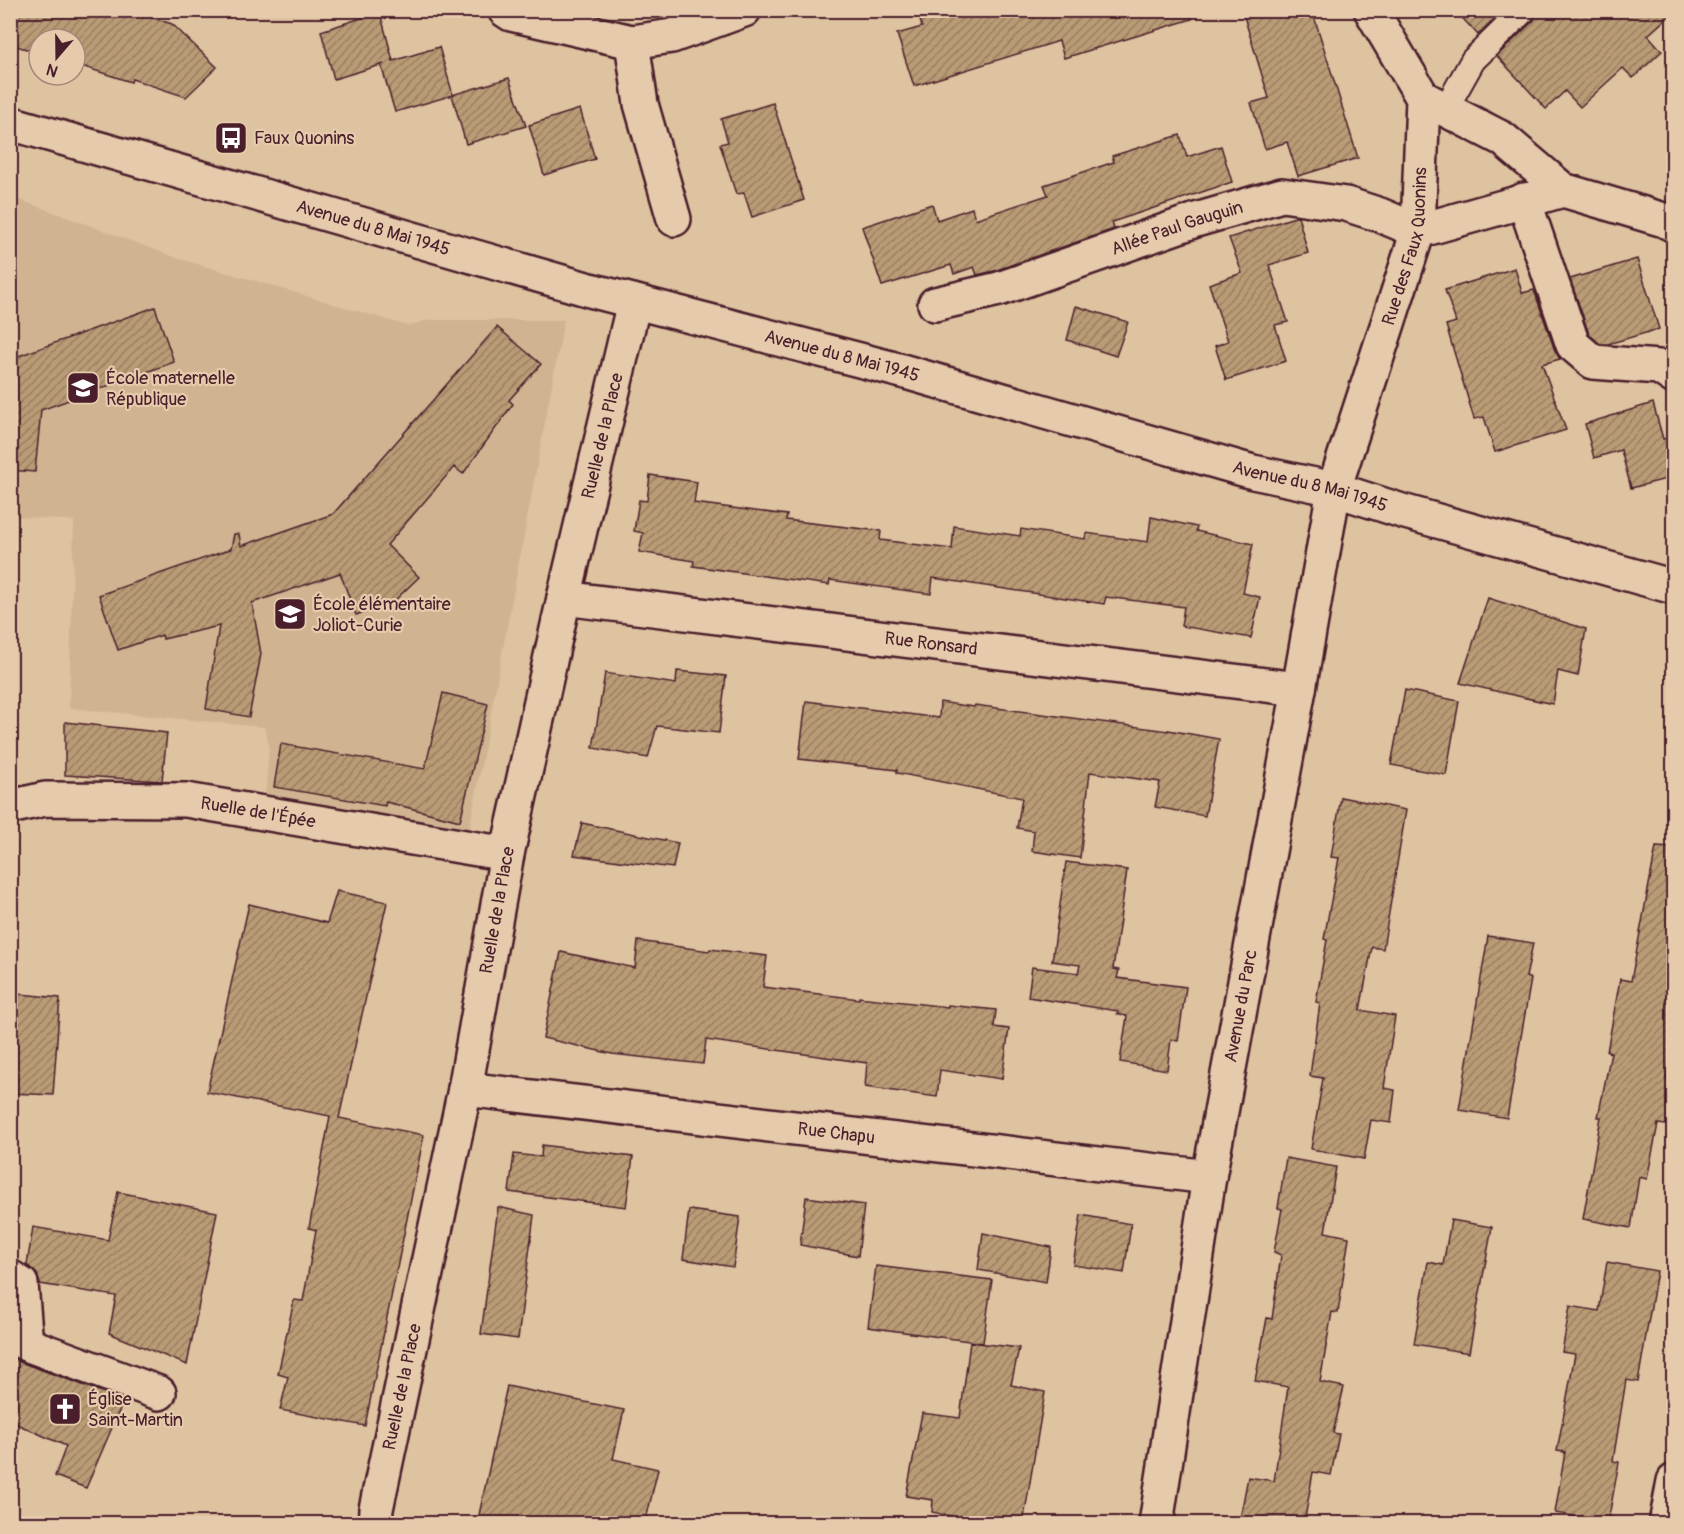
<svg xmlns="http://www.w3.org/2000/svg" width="1684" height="1534" font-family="Pangolin,sans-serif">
	<defs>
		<pattern id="building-hatch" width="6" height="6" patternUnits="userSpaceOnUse" patternTransform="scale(1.5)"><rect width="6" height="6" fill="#b99c76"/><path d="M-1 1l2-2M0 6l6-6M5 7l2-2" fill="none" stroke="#987f61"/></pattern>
	</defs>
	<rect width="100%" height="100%" fill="#dec3a0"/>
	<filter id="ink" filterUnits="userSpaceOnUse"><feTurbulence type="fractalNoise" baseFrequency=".0167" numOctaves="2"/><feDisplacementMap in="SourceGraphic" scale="12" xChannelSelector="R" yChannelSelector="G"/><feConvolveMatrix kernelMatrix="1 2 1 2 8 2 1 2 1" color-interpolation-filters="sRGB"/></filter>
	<g filter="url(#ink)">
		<!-- built -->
		<path fill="#d0b491" d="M10,196L177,258L408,326L428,320H564L468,837L265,800L269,745L264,727L69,708L74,521L11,516Z"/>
		<!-- building -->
		<g fill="url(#building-hatch)" stroke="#4a1f2b" stroke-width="1.5">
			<path d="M10,10H128L172,24L217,67L186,97L132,79L131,82L75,64V39H39V53L10,44Z"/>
			<path d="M954,10H1190L1192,19L1064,58L1059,41L914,86L897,34L922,27L920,20Z"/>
			<path d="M1242,10H1312L1358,158L1298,176L1287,142L1265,149L1251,103L1269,98Z"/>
			<path d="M1455,10H1503L1478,35Z"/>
			<path d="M1538,10H1674V12L1648,35L1662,51L1633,78L1623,68L1580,107L1565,91L1546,109L1497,56L1534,20Z"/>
			<path d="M380,12L393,61L439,47L453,95L395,112L381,65L384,64L334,79L321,31Z"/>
			<path d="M509,78L526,126L466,144L452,95Z"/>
			<path d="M773,103L804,200L752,217L744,193L736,194L720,144L728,142L721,119Z"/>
			<path d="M580,109L595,159L544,175L529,125Z"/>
			<path d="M1180,135L1187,157L1221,146L1232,182L1112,222L1114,229L994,271L977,275L974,267L954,274L951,265L882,286L862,227L932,204L937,220L972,208L975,219L1048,195L1044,185L1114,162L1112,156Z"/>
			<path d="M1298,216L1308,253L1269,265L1288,322L1275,325L1286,361L1226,380L1215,346L1228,341L1209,284L1242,273L1229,238Z"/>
			<path d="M1637,259L1659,329L1608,344H1600L1589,334L1570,279Z"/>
			<path d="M1515,268L1522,293L1534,290L1555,351L1560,359L1542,364L1566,430L1495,452L1484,417L1474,419L1446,325L1456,322L1445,290Z"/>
			<path d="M1076,306L1128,322L1116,356L1067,340Z"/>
			<path d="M155,307L174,362L41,410L35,472L10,470V359Z"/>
			<path d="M497,327L541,364L509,400L513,404L463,474L454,467L387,545L419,577L394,601L356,615L340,573L252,603L261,654L249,717L206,709L219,626L163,639L162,635L118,650L99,595L231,549L234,534H239L241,546L333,514Z"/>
			<path d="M1653,403L1663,439L1674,436V477L1631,488L1621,450L1594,458L1585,424Z"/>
			<path d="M650,475L697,482L694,503L787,515L786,520L881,531L880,540L952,549L954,526L1020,536L1021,529L1085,539L1086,533L1148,542L1151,517L1197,527L1196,531L1253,544L1243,593L1260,597L1251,638L1181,626L1184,607L1106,597L1104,604L933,578L931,594L830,580L829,585L693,566L694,561L639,552L643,533L634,531L639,500L647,501Z"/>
			<path d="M1488,598L1586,629L1578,676L1558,671L1553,704L1460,683Z"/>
			<path d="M677,671L726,676L719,733L657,726L648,758L593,748L605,673L676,684Z"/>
			<path d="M1405,690L1459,701L1446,775L1391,765Z"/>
			<path d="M443,693L488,704L460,821L386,802L385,806L274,787L281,744L425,769Z"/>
			<path d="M806,701L939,718L940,702L974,707L975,705L1168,731V730L1219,739L1205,816L1155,807L1160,782L1090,772L1080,858L1032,851L1034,831L1017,828L1022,798L897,773V770L799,759Z"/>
			<path d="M65,722L167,733L162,781L65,775Z"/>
			<path d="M1341,797L1406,810L1383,949L1372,947L1360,1010L1395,1016L1384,1088L1395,1090L1391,1123L1371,1120L1364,1159L1311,1149L1323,1078L1310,1076L1320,1003L1316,1002L1327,940L1324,939L1339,858L1331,857Z"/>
			<path d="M582,823L678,843L673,868L574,855Z"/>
			<path d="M1656,847L1674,848V1038L1666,1080L1674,1081V1126L1658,1124L1647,1179L1639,1177L1631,1228L1583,1219L1601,1117H1598L1611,1053L1607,1052L1620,979L1631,981Z"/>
			<path d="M1066,862L1127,870L1113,969L1119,970L1117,978L1186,987L1178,1041L1171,1040L1167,1070L1120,1062L1127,1016L1117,1014L1118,1011L1028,997L1032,967L1078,973L1080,965L1052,961Z"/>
			<path d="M337,891L387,902L339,1118L424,1135L365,1426L280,1410L288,1377L278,1374L294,1300L303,1301L316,1230L309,1228L330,1116L207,1092L249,904L327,923Z"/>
			<path d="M1488,936L1533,943L1526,977L1531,979L1507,1118L1459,1110Z"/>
			<path d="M638,941L709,951L710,949L767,956L763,987L859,999V997L948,1007V1005L996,1010L994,1027L1009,1029L1002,1079L940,1070L937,1097L865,1087L867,1063L706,1040L703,1064L612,1054L543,1038L561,952L635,968Z"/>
			<path d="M10,993L60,998L53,1095L10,1093Z"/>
			<path d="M542,1145L633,1157L626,1207L509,1192L514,1154L541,1157Z"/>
			<path d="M1286,1158L1336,1167L1325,1232L1349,1237L1338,1313L1332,1312L1320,1382L1344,1387L1333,1433L1339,1434L1331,1475L1313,1472L1304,1524H1239L1248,1477L1274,1481L1288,1387L1255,1381L1267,1318L1272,1319L1281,1255L1274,1252L1282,1209L1278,1208Z"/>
			<path d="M118,1192L217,1212L187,1365L109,1333L116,1296L40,1284L37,1274L27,1265L33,1227L108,1240Z"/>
			<path d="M806,1197L864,1205L858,1256L800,1245Z"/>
			<path d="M498,1207L534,1215L518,1339L481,1334Z"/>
			<path d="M689,1210L740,1217L733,1267L683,1259Z"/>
			<path d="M1081,1215L1131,1224L1124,1273L1073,1265Z"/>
			<path d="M1451,1220L1492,1227L1469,1353L1414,1344L1428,1262L1443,1265Z"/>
			<path d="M983,1233L1051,1247L1046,1282L978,1270Z"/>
			<path d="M1607,1262L1657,1271L1638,1382L1626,1380L1613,1461L1619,1462L1608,1522L1555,1513L1565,1452L1557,1451L1575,1354L1562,1352L1570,1306L1599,1311Z"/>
			<path d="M876,1266L992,1280L983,1343L868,1327Z"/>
			<path d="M970,1342L1019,1348L1011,1385L1045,1392L1023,1524H950L951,1516L932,1512L933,1500L906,1496L922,1413L960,1418Z"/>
			<path d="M10,1354L20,1362L124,1400L86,1488L55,1476L66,1446L10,1421Z"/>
			<path d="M507,1386L624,1410L613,1459L658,1469L645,1524H477Z"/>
		</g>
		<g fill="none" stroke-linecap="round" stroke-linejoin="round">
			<defs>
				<path id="service" d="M1445,110L1473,60L1524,10"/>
				<g id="pedestrian">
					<path id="s1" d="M10,807L45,799L186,800L507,854"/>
					<path d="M10,1277L21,1284L26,1344L159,1393"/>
				</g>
				<g id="minor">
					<path d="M505,10L511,14L632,42L672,36L744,10"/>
					<path d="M632,42L641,104L674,219"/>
					<path d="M1423,98L1503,139L1563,190L1664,220L1674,225"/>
					<path d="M1524,200L1573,345L1593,362L1659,367L1674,377"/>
					<path id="s2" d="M935,304L999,289L1196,220L1282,195L1346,204L1380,215L1418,231L1563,190"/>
					<path id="s3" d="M1334,489L1418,231L1423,98L1371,10"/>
					<path id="s4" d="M564,598L1299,689"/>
					<path id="s5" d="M465,1089L1209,1177"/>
					<path id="s6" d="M375,1524L376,1509L465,1089L507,854L564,598L634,302"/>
					<path d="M1666,1524L1674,1481"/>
				</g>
				<g id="tertiary">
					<path id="s7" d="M10,123L590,290L902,371L1253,472L1334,489L1402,511L1674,587"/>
					<path id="s8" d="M1156,1524L1209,1177L1299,689L1334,489"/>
				</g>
			</defs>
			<!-- service casing -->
			<use href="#service" stroke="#4a1f2b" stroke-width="28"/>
			<!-- pedestrian casing -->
			<use href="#pedestrian" stroke="#4a1f2b" stroke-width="38"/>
			<!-- minor casing -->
			<use href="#minor" stroke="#4a1f2b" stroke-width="38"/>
			<!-- tertiary casing -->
			<use href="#tertiary" stroke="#4a1f2b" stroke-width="38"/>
			<!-- service -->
			<use href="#service" stroke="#e5caac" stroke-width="24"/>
			<!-- pedestrian -->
			<use href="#pedestrian" stroke="#e5caac" stroke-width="33"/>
			<!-- minor -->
			<use href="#minor" stroke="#e5caac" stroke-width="33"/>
			<!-- tertiary -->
			<use href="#tertiary" stroke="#e5caac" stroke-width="33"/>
		</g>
	</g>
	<!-- icons -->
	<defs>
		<symbol id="bus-square" viewBox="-11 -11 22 22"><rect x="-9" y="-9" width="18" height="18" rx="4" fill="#4a1f2b" stroke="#e5caac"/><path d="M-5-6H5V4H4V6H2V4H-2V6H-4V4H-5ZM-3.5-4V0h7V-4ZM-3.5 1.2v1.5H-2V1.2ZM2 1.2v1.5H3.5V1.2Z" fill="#fff"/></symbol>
		<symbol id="school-square" viewBox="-11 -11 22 22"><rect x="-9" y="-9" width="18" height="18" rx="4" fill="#4a1f2b" stroke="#e5caac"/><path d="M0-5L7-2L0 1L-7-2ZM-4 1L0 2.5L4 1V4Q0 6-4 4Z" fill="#fff"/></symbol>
		<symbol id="church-square" viewBox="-11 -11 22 22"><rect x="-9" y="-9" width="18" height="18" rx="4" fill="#4a1f2b" stroke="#e5caac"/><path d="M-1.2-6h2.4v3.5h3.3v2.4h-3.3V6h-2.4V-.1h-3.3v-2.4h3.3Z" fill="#fff"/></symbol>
	</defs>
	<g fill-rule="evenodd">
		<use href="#bus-square" x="212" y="119" width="38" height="38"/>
		<use href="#school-square" x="64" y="369" width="38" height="38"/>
		<use href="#school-square" x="271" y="595" width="38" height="38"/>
		<use href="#church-square" x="46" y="1390" width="38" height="38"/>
	</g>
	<g text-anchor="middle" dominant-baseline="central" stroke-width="4.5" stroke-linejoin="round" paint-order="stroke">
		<!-- poi labels -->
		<g font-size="18" fill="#4a1f2b" stroke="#e5caac" text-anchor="start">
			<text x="254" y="138">Faux Quonins</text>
			<text x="106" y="378">École maternelle<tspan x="106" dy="21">République</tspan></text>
			<text x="313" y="604">École élémentaire<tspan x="313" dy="21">Joliot-Curie</tspan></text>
			<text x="88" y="1399">Église<tspan x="88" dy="21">Saint-Martin</tspan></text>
		</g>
		<!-- street labels -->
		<g font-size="18" fill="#4a1f2b" stroke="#e5caac">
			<text stroke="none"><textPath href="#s7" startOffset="378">Avenue du 8 Mai 1945</textPath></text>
			<text stroke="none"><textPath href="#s2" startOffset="254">Allée Paul Gauguin</textPath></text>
			<text stroke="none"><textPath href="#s3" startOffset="254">Rue des Faux Quonins</textPath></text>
			<text stroke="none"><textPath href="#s7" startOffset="864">Avenue du 8 Mai 1945</textPath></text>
			<text stroke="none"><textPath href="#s6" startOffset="1112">Ruelle de la Place</textPath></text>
			<text stroke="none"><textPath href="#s7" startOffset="1350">Avenue du 8 Mai 1945</textPath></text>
			<text stroke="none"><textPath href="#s4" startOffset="370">Rue Ronsard</textPath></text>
			<text stroke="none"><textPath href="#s1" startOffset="250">Ruelle de l'Épée</textPath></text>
			<text stroke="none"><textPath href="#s6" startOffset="626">Ruelle de la Place</textPath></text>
			<text stroke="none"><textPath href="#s8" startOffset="525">Avenue du Parc</textPath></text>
			<text stroke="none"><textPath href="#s5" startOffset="374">Rue Chapu</textPath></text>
			<text stroke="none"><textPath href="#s6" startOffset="140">Ruelle de la Place</textPath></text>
		</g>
	</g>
	<!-- margin -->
	<rect width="1684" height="1534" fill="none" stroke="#e5caac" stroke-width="36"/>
	<rect x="18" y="18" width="1648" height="1498" fill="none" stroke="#4a1f2b" stroke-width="2" filter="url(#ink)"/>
	<!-- north arrow -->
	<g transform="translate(57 57) rotate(200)"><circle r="28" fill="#e5caac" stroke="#a78678" stroke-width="1.5"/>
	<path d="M0-4.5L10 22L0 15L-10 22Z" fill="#4a1f2b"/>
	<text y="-9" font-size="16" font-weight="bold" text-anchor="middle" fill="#4a1f2b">N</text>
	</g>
</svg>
